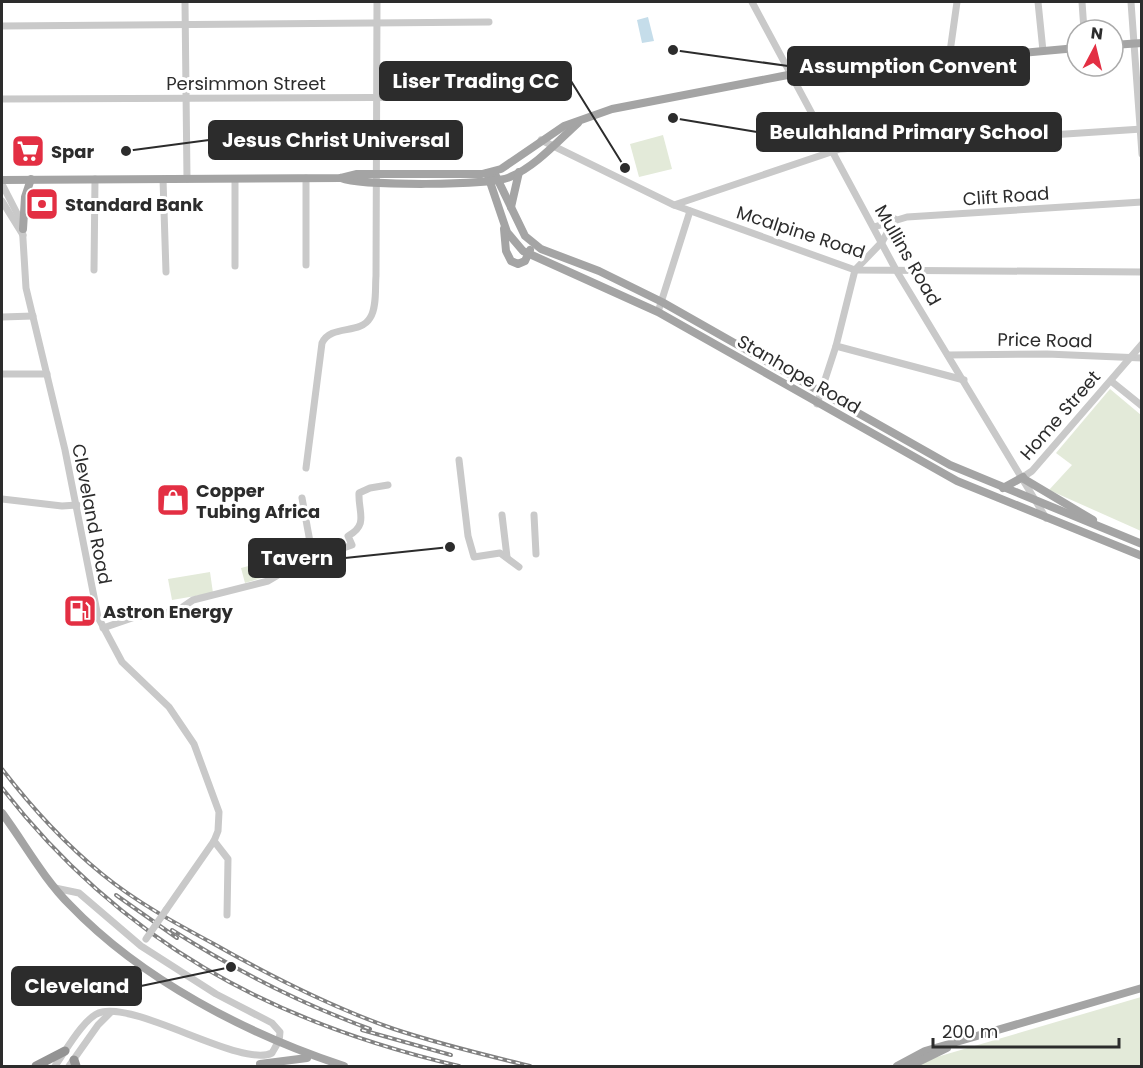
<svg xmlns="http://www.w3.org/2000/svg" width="1143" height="1068" font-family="Poppins,sans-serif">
	<rect width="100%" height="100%" fill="#fff"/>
	<!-- green -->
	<g fill="#e3ead9">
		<path d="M663,135L672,169L639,177L630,144Z"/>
		<path d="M1110,389L1141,415V531L1049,490L1072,465L1056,453Z"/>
		<path d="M264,562L268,576L245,583L241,568Z"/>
		<path d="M210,572L213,593L172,600L168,579Z"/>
		<path d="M1141,997V1066H918L930,1059Z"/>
	</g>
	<!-- water -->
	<path fill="#c5ddea" d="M648,17L654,41L642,43L637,20Z"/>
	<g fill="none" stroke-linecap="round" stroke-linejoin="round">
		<!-- minor -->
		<g stroke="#c9c9c9" stroke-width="7">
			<path d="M185,2L187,179"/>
			<path d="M752,2L896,270L1046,518"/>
			<path d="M1038,2L1043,51"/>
			<path d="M1082,2L1084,30"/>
			<path d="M1131,2L1142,154"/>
			<path d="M2,26L489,22"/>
			<path d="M949,59L957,2"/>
			<path d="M2,99L490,97"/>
			<path d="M541,140L674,205L855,270L1142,272"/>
			<path d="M163,179L166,272"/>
			<path d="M2,184L22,223L26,288L65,450L98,617L122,662L169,707L194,744L219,812L218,831L214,841L166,910"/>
			<path d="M2,201L23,235"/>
			<path d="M674,205L840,149L1142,129"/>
			<path d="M874,227L907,217L1142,202"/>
			<path d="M306,265V178"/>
			<path d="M235,266V179"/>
			<path d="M94,270L95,179"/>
			<path d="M658,312L690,211"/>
			<path d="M2,317L33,316"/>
			<path d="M836,346L964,380"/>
			<path d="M948,355L1047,354L1142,358"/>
			<path d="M2,374H47"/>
			<path d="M1111,381L1142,406"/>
			<path d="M817,404L836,346L855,270L882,242L895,219"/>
			<path d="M459,460L468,536L474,557L500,553L519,567"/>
			<path d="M306,468L322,343C331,324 360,335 370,318C377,308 375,287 376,276L377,2"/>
			<path d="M1023,477L1032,471L1142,344"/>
			<path d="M302,498L314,564"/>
			<path d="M2,499L62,506L77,505"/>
			<path d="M502,515L507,557"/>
			<path d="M534,515L536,554"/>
			<path d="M103,628L135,617L177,611L193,600L268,581L290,568L314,564L332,552L352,545L348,536C369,525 358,512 359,493L370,488L388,485"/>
			<path d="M214,841L228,859L227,915"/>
			<path d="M55,888L79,893L141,946L216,994L272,1023L280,1032C280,1041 276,1046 272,1053C242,1068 142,1004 102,1012C85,1015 65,1052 55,1066"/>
			<path d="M69,1066L98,1025L111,1012"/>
		</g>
		<!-- major -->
		<g stroke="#a4a4a4" stroke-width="8">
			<path d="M1113,45L1142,43"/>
			<path d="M494,172L525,236L541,249L599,271L662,302L950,465L1142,544"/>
			<path d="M487,173L507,232L523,251L658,312L957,481L1142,556"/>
			<path d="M341,178C361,186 491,186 510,177C535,167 558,141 578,123"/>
			<path d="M2,180L341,178L357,174H482L501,169L564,126L612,109L793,74L1077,48"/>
			<path d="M511,207L519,172"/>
			<path d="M23,229L25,197L31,179"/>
			<path d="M504,229L506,251L511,261L518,264L525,261L530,250"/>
			<path d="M1024,479L1093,520"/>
			<path d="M1003,488L1023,477"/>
			<path d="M2,813C25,844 43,878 70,905C142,980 247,1034 344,1066"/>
			<path d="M260,1064L307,1058"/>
			<path d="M897,1066L925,1051L1142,988"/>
			<path d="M910,1066L947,1048"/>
		</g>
		<!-- highway -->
		<g stroke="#939393" stroke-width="9">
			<path d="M74,1060L76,1066"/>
			<path d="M36,1066L65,1051"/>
		</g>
		<defs>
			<g id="rail">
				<path d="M2,769C32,808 64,843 102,874C136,902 175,923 214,944C272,977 331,1007 394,1029C439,1044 485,1055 530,1066"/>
				<path d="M2,788C122,942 271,1022 459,1066"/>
				<path d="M116,895L177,938"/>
				<path d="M172,930C235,970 299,1003 370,1029"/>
				<path d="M362,1030L451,1055"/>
			</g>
		</defs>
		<!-- rail casing -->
		<use href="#rail" stroke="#818181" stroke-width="4"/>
		<!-- rail -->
		<use href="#rail" stroke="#fff" stroke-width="1.5" stroke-dasharray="4.5" stroke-linecap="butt"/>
		<!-- minor-bridge -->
		<path stroke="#c9c9c9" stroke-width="7" d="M146,939L166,910"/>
	</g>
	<!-- icons -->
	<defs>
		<symbol id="supermarket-square" viewBox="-11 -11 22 22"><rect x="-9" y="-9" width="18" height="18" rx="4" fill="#e32f43" stroke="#fff"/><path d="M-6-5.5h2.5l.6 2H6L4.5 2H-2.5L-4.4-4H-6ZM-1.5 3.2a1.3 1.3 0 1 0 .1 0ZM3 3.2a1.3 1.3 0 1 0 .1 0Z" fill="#fff"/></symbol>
		<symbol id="bank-square" viewBox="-11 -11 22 22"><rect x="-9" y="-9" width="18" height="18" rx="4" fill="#e32f43" stroke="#fff"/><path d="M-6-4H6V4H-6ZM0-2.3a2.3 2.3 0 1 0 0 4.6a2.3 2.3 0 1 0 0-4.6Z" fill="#fff"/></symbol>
		<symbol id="shop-square" viewBox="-11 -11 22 22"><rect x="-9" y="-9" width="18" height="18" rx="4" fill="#e32f43" stroke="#fff"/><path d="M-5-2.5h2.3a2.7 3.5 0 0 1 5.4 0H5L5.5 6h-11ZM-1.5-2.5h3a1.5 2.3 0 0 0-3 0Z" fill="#fff"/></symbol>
		<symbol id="fuel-square" viewBox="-11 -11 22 22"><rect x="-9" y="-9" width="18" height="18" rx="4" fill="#e32f43" stroke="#fff"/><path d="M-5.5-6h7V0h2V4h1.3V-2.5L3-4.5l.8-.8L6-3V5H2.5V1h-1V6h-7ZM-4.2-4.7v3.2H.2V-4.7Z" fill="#fff"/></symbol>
	</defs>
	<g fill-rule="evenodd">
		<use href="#supermarket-square" x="9" y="132" width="38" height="38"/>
		<use href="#bank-square" x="23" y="185" width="38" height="38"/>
		<use href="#shop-square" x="154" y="481" width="38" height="38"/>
		<use href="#fuel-square" x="61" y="592" width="38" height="38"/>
	</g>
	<g text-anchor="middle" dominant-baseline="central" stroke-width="6" stroke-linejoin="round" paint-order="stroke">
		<!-- street labels -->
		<g font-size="18" fill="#2c2c2c" stroke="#fff">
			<text x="246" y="83">Persimmon Street</text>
			<text transform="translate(1006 196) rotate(-4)">Clift Road</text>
			<text transform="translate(801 232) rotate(18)">Mcalpine Road</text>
			<text transform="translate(908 255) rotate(60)">Mullins Road</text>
			<text transform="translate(1045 340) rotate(1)">Price Road</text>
			<text transform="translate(799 374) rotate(30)">Stanhope Road</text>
			<text transform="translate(1060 415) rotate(-49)">Home Street</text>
			<text transform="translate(92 514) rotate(79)">Cleveland Road</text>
		</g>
		<!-- poi labels -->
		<g font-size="18" font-weight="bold" fill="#2c2c2c" stroke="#fff" text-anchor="start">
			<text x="51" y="151">Spar</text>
			<text x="65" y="204">Standard Bank</text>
			<text x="196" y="490">Copper<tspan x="196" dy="21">Tubing Africa</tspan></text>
			<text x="103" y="611">Astron Energy</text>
		</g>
	</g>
	<!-- callouts -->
	<path fill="none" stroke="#2c2c2c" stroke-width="2" d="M673 50L788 66M625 168L571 81M673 118L757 132M126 151L209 140M450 547L345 558M231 967L141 986"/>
	<g fill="#2c2c2c" stroke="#fff" stroke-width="2">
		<circle cx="673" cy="50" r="6"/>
		<circle cx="625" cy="168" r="6"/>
		<circle cx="673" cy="118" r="6"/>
		<circle cx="126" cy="151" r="6"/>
		<circle cx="450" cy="547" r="6"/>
		<circle cx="231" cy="967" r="6"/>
	</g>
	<g fill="#2c2c2c" stroke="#2c2c2c" stroke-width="2">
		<rect x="788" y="47" width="241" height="38" rx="6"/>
		<rect x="380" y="62" width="191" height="38" rx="6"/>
		<rect x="757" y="113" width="304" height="38" rx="6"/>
		<rect x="209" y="121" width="253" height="38" rx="6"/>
		<rect x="249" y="539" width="96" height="38" rx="6"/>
		<rect x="12" y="967" width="129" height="38" rx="6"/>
	</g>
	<g font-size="20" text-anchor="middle" font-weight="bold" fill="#fff">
		<text x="908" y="73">Assumption Convent</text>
		<text x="476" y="88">Liser Trading CC</text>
		<text x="909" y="139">Beulahland Primary School</text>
		<text x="336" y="147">Jesus Christ Universal</text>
		<text x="297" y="565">Tavern</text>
		<text x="77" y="993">Cleveland</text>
	</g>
	<!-- border -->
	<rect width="1143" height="1068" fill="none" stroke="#2c2c2c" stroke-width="6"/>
	<!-- north arrow -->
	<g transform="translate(1095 48) rotate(7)"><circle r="28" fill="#ffffff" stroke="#ababab" stroke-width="1.5"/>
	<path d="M0-4.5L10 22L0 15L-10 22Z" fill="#e32f43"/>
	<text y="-9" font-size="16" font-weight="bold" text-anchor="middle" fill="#2c2c2c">N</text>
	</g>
	<!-- scale -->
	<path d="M933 1038v9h186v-9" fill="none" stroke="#2c2c2c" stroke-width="3"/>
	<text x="942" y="1038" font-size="18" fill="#2c2c2c" stroke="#ffffff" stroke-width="4.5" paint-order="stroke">200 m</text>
</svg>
